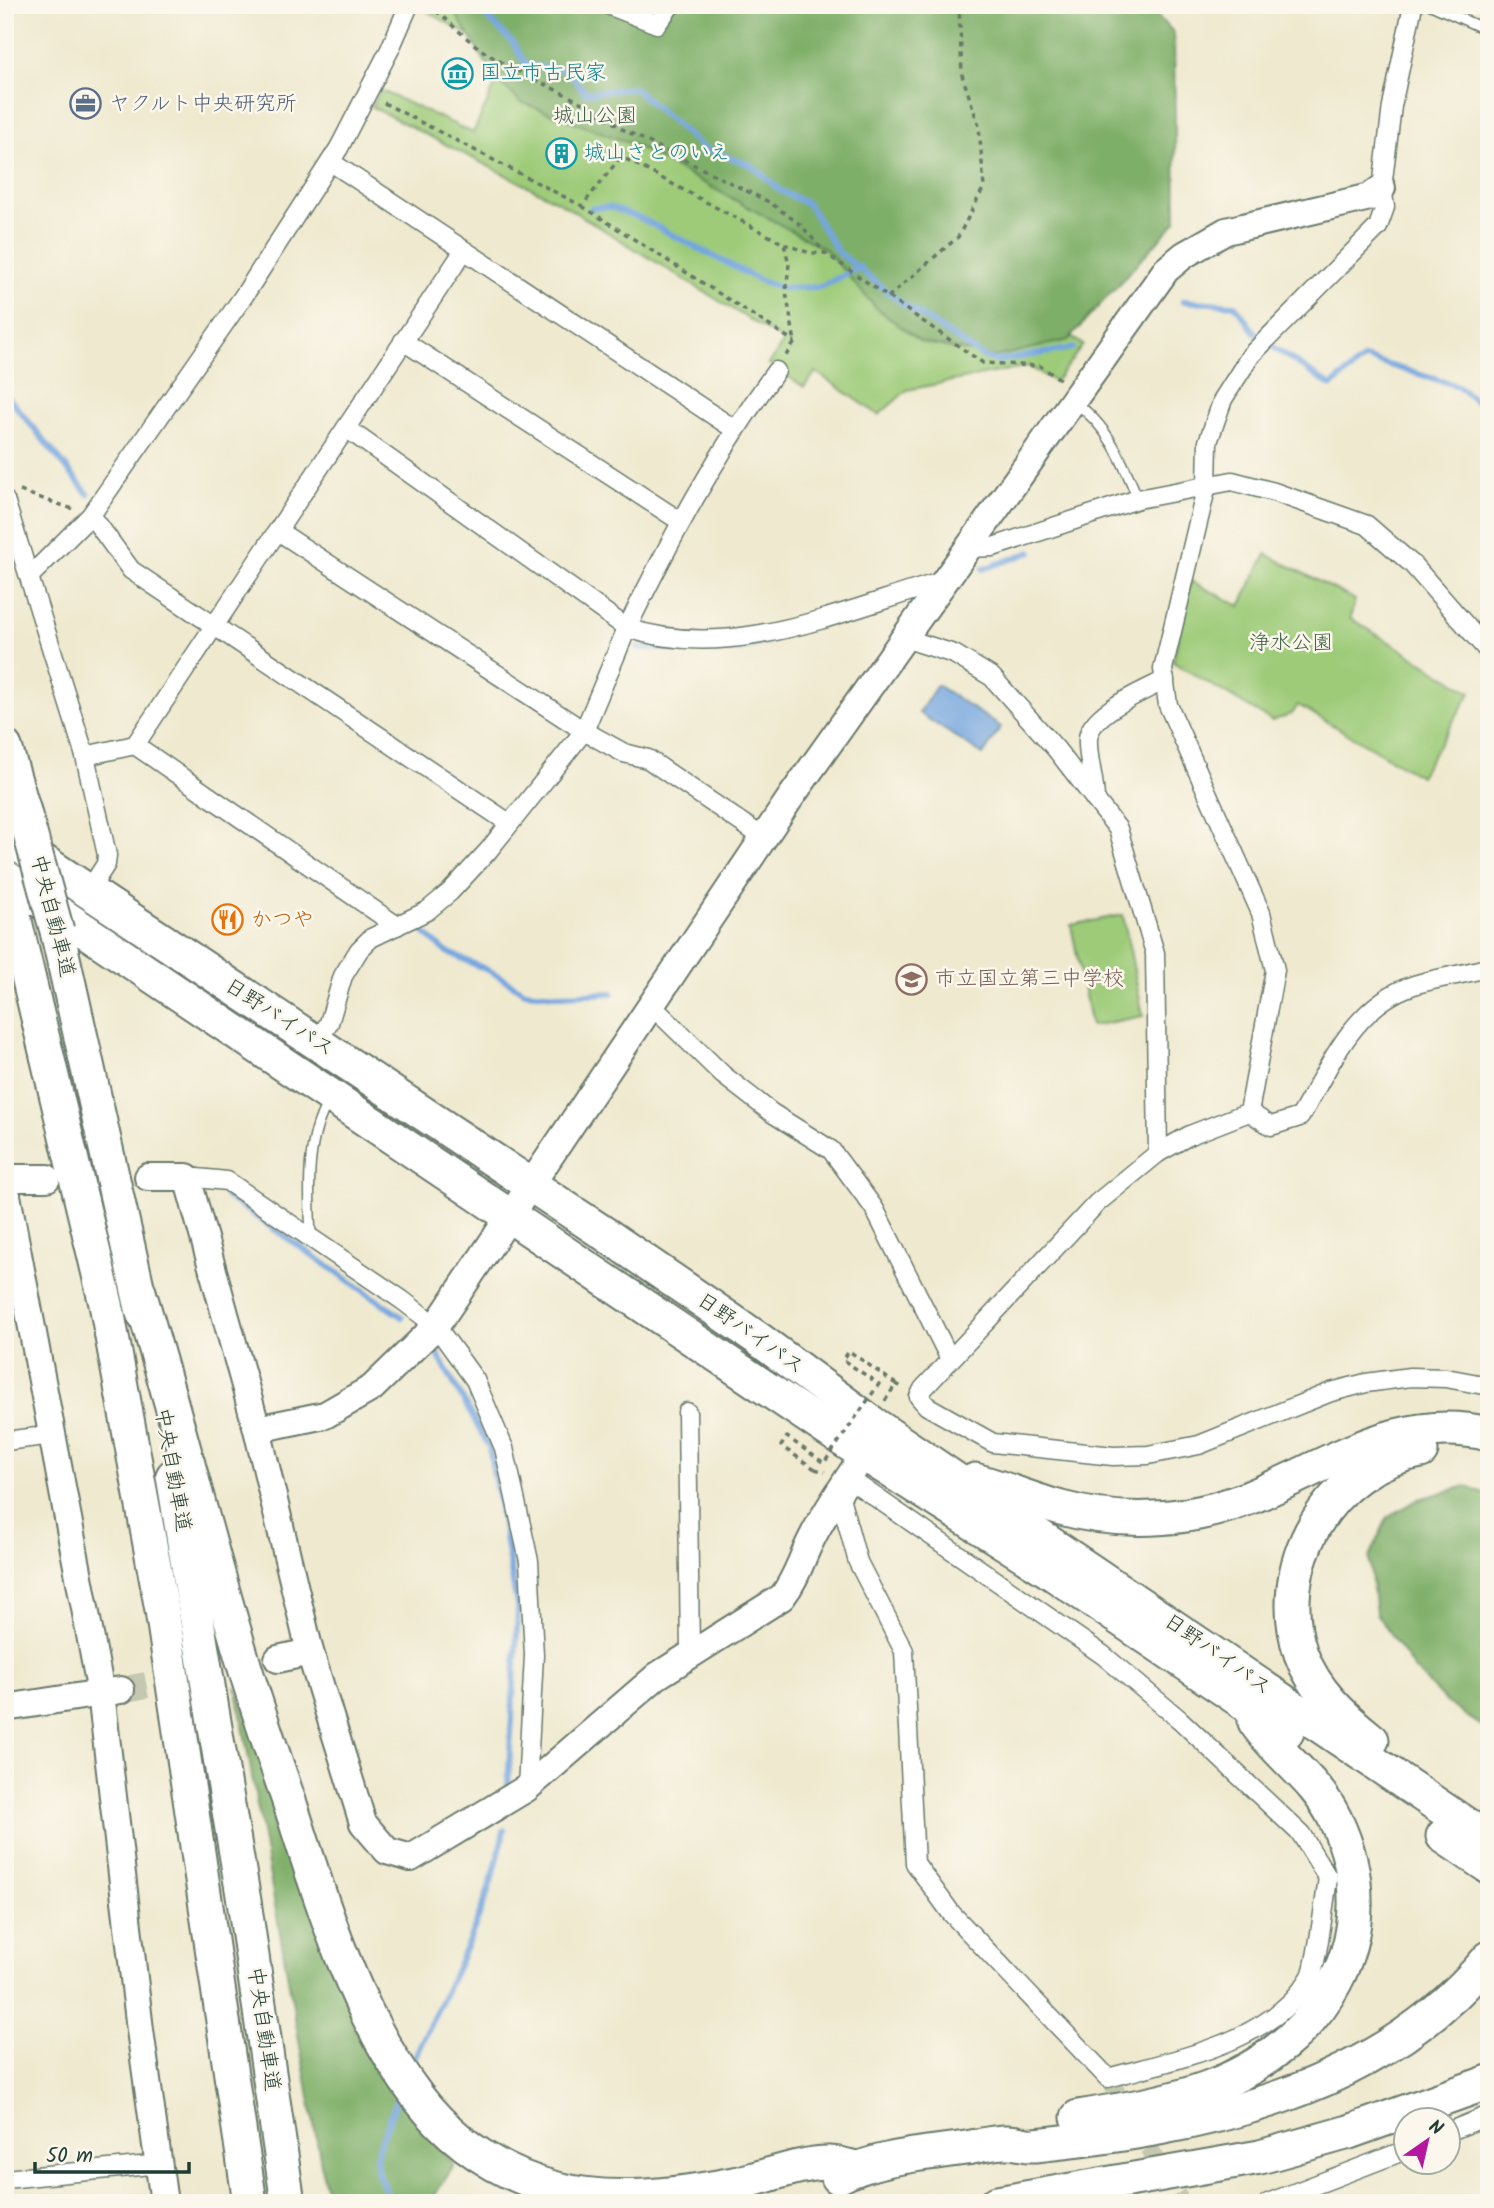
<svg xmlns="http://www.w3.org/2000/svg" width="1494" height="2208" font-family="Kalam,'Klee One',sans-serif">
	<rect width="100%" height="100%" fill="#fbf7ec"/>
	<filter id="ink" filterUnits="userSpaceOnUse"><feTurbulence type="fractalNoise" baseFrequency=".0143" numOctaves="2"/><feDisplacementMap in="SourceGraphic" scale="14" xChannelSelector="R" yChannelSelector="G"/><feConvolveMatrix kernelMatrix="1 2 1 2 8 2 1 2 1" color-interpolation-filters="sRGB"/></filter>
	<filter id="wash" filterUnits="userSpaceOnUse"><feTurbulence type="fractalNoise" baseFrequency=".00686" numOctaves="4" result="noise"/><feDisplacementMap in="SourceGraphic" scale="28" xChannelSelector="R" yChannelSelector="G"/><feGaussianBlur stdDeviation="1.57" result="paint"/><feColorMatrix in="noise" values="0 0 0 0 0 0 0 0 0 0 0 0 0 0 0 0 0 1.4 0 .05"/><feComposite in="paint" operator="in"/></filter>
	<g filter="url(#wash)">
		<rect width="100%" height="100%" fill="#efe9cf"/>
		<!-- green -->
		<g fill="#9dcb78" stroke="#5e8456" stroke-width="2">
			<path d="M424,5H578L1083,345L1055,382L1028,366L907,390L879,415L816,372L804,387L769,364L784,341L557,201L372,107L380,90L473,133L501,73L495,51L422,8Z"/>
			<path d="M1266,554L1355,600L1350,618L1471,692L1420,776L1298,705L1292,714L1272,721L1173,662L1191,581L1240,606Z"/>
			<path d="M1123,915L1143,1016L1091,1026L1071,925Z"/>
		</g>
		<!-- forest -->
		<g fill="#7eaf68" stroke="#4e764e" stroke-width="2">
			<path d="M450,5H608L656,24L671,5H1147L1174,33L1176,221L1068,340L995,357L921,342L875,307L825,249L632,144L520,102L494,76Z"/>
			<path d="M1466,1486L1489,1495V1731L1447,1703L1414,1669L1376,1613L1369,1559L1387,1518L1419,1499Z"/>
			<path d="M236,1686L395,2082L454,2166L429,2203H328Z"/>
		</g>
		<!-- water -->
		<path fill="#74a6df" stroke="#4a728a" stroke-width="2" d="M937,685L1001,727L983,755L919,713Z"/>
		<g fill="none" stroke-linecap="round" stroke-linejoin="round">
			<!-- stream -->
			<g stroke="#74a6df" stroke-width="6">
				<path d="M475,5L513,43L526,65L566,70L586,93L634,88L703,148L751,165L781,191L808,204L838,252L902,303L982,356L997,361L1073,348"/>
				<path d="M591,208L610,207L640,218L761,281L782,288L820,287L860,267"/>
				<path d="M1183,301L1235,305L1256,334"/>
				<path d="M1273,347L1331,386L1365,358L1458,386L1489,413"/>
				<path d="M5,393L88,494"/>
				<path d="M983,569L1031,552"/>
				<path d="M843,622L876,613"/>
				<path d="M638,648L734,650L775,639"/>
				<path d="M421,930L445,951L492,972L525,992L558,995L612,993"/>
				<path d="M226,1196L402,1317"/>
				<path d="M434,1348L489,1446L518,1611L508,1786"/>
				<path d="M410,2068C444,1990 489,1915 504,1830"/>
				<path d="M391,2203L378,2174L376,2155L400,2091"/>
			</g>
		</g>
	</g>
	<g filter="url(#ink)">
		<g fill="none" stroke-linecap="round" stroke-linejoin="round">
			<!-- street-tunnel -->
			<path stroke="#c5c7b0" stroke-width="18" stroke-dasharray="18 9" stroke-linecap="butt" d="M1108,2078L1182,2203"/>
			<!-- secondary-tunnel -->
			<path stroke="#c5c7b0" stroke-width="26" stroke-dasharray="26 13" stroke-linecap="butt" d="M121,1690L278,1659"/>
			<defs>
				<g id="lane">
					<path d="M1431,5L1489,31"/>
					<path d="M1074,402C1108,425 1123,462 1138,499"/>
					<path d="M311,1237C309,1193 305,1141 328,1102"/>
					<path d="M1481,2119L1489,2146"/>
				</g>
				<g id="street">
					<path d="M608,5L657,24L671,5"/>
					<path d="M331,162L734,429"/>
					<path d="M403,341L680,521"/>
					<path d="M346,428L627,628C671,538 717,452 776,371"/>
					<path d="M5,500L85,756L107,855L106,864L88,892"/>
					<path d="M91,515L131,570L509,823"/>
					<path d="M278,531L584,731L624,753L648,759L764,838"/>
					<path d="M968,548L993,547L1138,499L1232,481L1274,492L1367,525L1413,565L1489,652"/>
					<path d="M30,576L91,515L245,294L339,148L390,49L409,5"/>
					<path d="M904,638L954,654L992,677L1056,749L1118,829L1155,953L1158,1153L1097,1203L923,1389L919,1397L927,1406L993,1443L1113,1456L1148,1455L1199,1445L1331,1392L1366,1383L1410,1377L1446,1378L1489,1386"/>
					<path d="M135,745L463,252"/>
					<path d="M85,756L135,745L397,926"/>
					<path d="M1095,800C1095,779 1087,759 1088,739C1089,713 1144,691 1165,680"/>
					<path d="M650,1004L723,1075L772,1113L831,1150L874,1208L950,1359"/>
					<path d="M317,1042L329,1023L343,976L359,950L371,938L427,911L450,892L488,851L584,731L627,628C732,663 843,610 944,581"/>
					<path d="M1249,1112L1271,1126L1300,1117C1330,1066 1354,1004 1414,985C1439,977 1464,975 1489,967"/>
					<path d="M1158,1153L1190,1135L1249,1112L1275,970L1261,913L1168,705L1163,669L1207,485L1208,442L1223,399L1251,355L1378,227L1385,207L1382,188L1392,106L1413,5"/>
					<path d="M187,1177L227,1181L402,1300L436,1326L475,1380L504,1448L529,1561L534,1655L527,1788"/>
					<path d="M687,1412L690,1655"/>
					<path d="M5,1441L53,1435"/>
					<path d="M838,1490L858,1562L904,1651L915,1863L951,1913L1108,2078C1175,2059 1271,2043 1310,1978C1317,1966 1325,1897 1328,1878L1301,1834L1179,1719L1103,1655L848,1478"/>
					<path d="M1448,2132L1489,2115"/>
					<path d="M5,2179L161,2164"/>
					<path d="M1268,2203L1406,2150"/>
				</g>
				<g id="secondary">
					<path d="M148,1177H187L257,1429L310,1652L363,1823L387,1851L411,1858L527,1788L657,1676L782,1597C797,1578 801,1559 812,1538C827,1508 846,1482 864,1454"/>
					<path d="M5,1178H47"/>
					<path d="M5,1185L101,1693L140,2030L164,2203"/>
					<path d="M257,1429L325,1415L372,1388L436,1326L791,797L1166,270L1184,255L1226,231L1370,197L1382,188"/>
					<path d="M278,1659L310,1652"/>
					<path d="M5,1708L121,1690"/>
				</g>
				<g id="highway">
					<path d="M5,747L23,808"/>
					<path d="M5,836L605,1234L757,1338L872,1423L1489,1840"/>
					<path d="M5,877L864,1454L1049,1571L1287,1732"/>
					<path d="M5,879L106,1304L162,1610L250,2203"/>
					<path d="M57,931L143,1313"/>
					<path d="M139,1292C176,1413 206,1536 242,1658C257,1709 275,1760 292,1810C323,1907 355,2014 417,2096C452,2142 499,2173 553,2188C611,2204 680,2195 739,2183C765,2177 804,2162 830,2163C838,2163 847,2166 856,2168"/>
					<path d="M173,1476L244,1901L288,2203"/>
					<path d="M975,1480C1004,1488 1032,1500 1061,1508C1101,1519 1146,1521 1187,1515C1292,1500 1378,1406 1489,1434"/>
					<path d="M1372,1740C1343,1717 1314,1690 1301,1654C1271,1566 1328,1466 1421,1451"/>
					<path d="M1443,1836L1489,1867"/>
					<path d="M1078,2117C1121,2110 1166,2103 1207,2088C1321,2047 1392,1936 1335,1819C1316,1779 1278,1756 1255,1722"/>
					<path d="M838,2177C876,2157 924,2154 966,2148C980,2146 995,2141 1008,2142C1017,2142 1026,2146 1035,2145C1201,2128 1376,2094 1489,1958"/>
					<path d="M997,2203L1260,2157L1349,2132L1489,2082"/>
				</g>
			</defs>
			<!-- lane casing -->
			<use href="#lane" stroke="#68796a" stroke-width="12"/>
			<!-- street casing -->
			<use href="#street" stroke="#68796a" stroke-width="21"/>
			<!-- secondary casing -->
			<use href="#secondary" stroke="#68796a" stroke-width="30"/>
			<!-- highway casing -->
			<use href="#highway" stroke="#68796a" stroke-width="37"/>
			<!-- path -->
			<g stroke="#68796a" stroke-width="3.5" stroke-dasharray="5 5" stroke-linecap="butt">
				<path d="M428,5C450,21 468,42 491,56C534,83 582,97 622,129L769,202L801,225L825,253L983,363L1040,366L1060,379"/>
				<path d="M384,103L582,206L619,159L628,160L784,244L789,264L786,292L795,342L785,357"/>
				<path d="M582,206L795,342"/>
				<path d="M784,244L810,253H825"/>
				<path d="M888,297L958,237L984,187L979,126L962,75L959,5"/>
				<path d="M20,491L73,509"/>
				<path d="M885,1401L896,1384L902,1387"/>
				<path d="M815,1469L825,1472"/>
			</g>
			<!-- lane -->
			<use href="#lane" stroke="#fff" stroke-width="9"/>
			<!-- street -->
			<use href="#street" stroke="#fff" stroke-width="18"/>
			<!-- secondary -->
			<use href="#secondary" stroke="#fff" stroke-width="26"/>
			<!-- highway -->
			<use href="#highway" stroke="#fff" stroke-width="33"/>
			<defs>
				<path id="highway-bridge" d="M23,808L57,931"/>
			</defs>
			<!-- highway-bridge casing -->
			<use href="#highway-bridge" stroke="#68796a" stroke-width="37" stroke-linecap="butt"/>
			<!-- path-bridge -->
			<path stroke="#68796a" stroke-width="3.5" stroke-dasharray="5 5" stroke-linecap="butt" d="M815,1469L781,1446L787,1437L824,1463L879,1384L843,1360L849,1351L896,1384"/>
			<!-- highway-bridge -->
			<use href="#highway-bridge" stroke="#fff" stroke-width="33"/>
		</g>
	</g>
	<!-- icons -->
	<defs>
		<symbol id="museum-ring" viewBox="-11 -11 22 22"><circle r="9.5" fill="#fbf7ec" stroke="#0f9aa8" stroke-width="1.5"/><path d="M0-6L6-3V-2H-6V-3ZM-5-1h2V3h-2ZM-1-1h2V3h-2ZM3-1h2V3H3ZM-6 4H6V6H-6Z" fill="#0f9aa8"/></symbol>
		<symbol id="office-ring" viewBox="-11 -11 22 22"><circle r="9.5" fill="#fbf7ec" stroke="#5c6f8a" stroke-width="1.5"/><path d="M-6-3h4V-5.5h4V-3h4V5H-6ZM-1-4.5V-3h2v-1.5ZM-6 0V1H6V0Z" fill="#5c6f8a"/></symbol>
		<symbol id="building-ring" viewBox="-11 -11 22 22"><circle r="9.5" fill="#fbf7ec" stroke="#0f9aa8" stroke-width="1.5"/><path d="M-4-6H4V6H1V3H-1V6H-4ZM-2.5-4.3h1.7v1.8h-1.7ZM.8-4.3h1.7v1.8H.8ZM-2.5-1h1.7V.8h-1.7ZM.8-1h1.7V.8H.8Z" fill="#0f9aa8"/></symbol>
		<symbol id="restaurant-ring" viewBox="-11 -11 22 22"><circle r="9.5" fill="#fbf7ec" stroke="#e8710a" stroke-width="1.5"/><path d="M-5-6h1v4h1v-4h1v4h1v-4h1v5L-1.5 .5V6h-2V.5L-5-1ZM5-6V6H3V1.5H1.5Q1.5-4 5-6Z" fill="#e8710a"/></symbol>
		<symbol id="school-ring" viewBox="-11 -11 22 22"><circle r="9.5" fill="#fbf7ec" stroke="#8d6e63" stroke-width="1.5"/><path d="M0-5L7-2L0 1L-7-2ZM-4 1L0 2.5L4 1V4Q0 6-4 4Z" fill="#8d6e63"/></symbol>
	</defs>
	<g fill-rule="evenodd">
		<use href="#museum-ring" x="440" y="56" width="35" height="35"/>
		<use href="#office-ring" x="68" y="86" width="35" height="35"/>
		<use href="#building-ring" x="544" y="136" width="35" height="35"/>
		<use href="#restaurant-ring" x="210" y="902" width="35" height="35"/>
		<use href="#school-ring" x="894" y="962" width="35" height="35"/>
	</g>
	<g text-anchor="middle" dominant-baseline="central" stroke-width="5" stroke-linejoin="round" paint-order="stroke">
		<!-- culture labels -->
		<g font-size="21" fill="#0d838f" stroke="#fbf7ec" text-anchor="start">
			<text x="480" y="73">国立市古民家</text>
			<text x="584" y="153">城山さとのいえ</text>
		</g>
		<!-- service labels -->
		<g font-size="21" fill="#4e5e75" stroke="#fbf7ec" text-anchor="start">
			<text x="109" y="104">ヤクルト中央研究所</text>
		</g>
		<!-- park labels -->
		<g font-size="21" fill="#3e6045" stroke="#fbf7ec">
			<text x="595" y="116">城山公園</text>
			<text x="1291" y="643">浄水公園</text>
		</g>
		<!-- street labels -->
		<g font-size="21" fill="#1f3d34" stroke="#fbf7ec">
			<text transform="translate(52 916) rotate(76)">中央自動車道</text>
			<text transform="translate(279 1018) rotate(33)">日野バイパス</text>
			<text transform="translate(750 1334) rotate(35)">日野バイパス</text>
			<text transform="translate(172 1470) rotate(80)">中央自動車道</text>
			<text transform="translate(1217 1655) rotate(35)">日野バイパス</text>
			<text transform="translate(263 2029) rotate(82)">中央自動車道</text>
		</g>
		<!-- food labels -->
		<g font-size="21" fill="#c56008" stroke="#fbf7ec" text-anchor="start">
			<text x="251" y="920">かつや</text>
		</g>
		<!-- education labels -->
		<g font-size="21" fill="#785e54" stroke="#fbf7ec" text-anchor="start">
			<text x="935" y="979">市立国立第三中学校</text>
		</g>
	</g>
	<!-- margin -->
	<rect width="1494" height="2208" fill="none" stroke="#fbf7ec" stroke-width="28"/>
	<!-- north arrow -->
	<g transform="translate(1427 2141) rotate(34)"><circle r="33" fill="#fbf7ec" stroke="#a3ada2" stroke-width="2"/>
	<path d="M0-5L12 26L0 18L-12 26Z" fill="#b5179e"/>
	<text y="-10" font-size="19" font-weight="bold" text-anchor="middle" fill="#1f3d34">N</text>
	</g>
	<!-- scale -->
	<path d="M35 2162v10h154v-10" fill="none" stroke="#1f3d34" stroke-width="3.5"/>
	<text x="46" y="2162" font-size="21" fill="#1f3d34" stroke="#fbf7ec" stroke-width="5" paint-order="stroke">50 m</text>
</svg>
